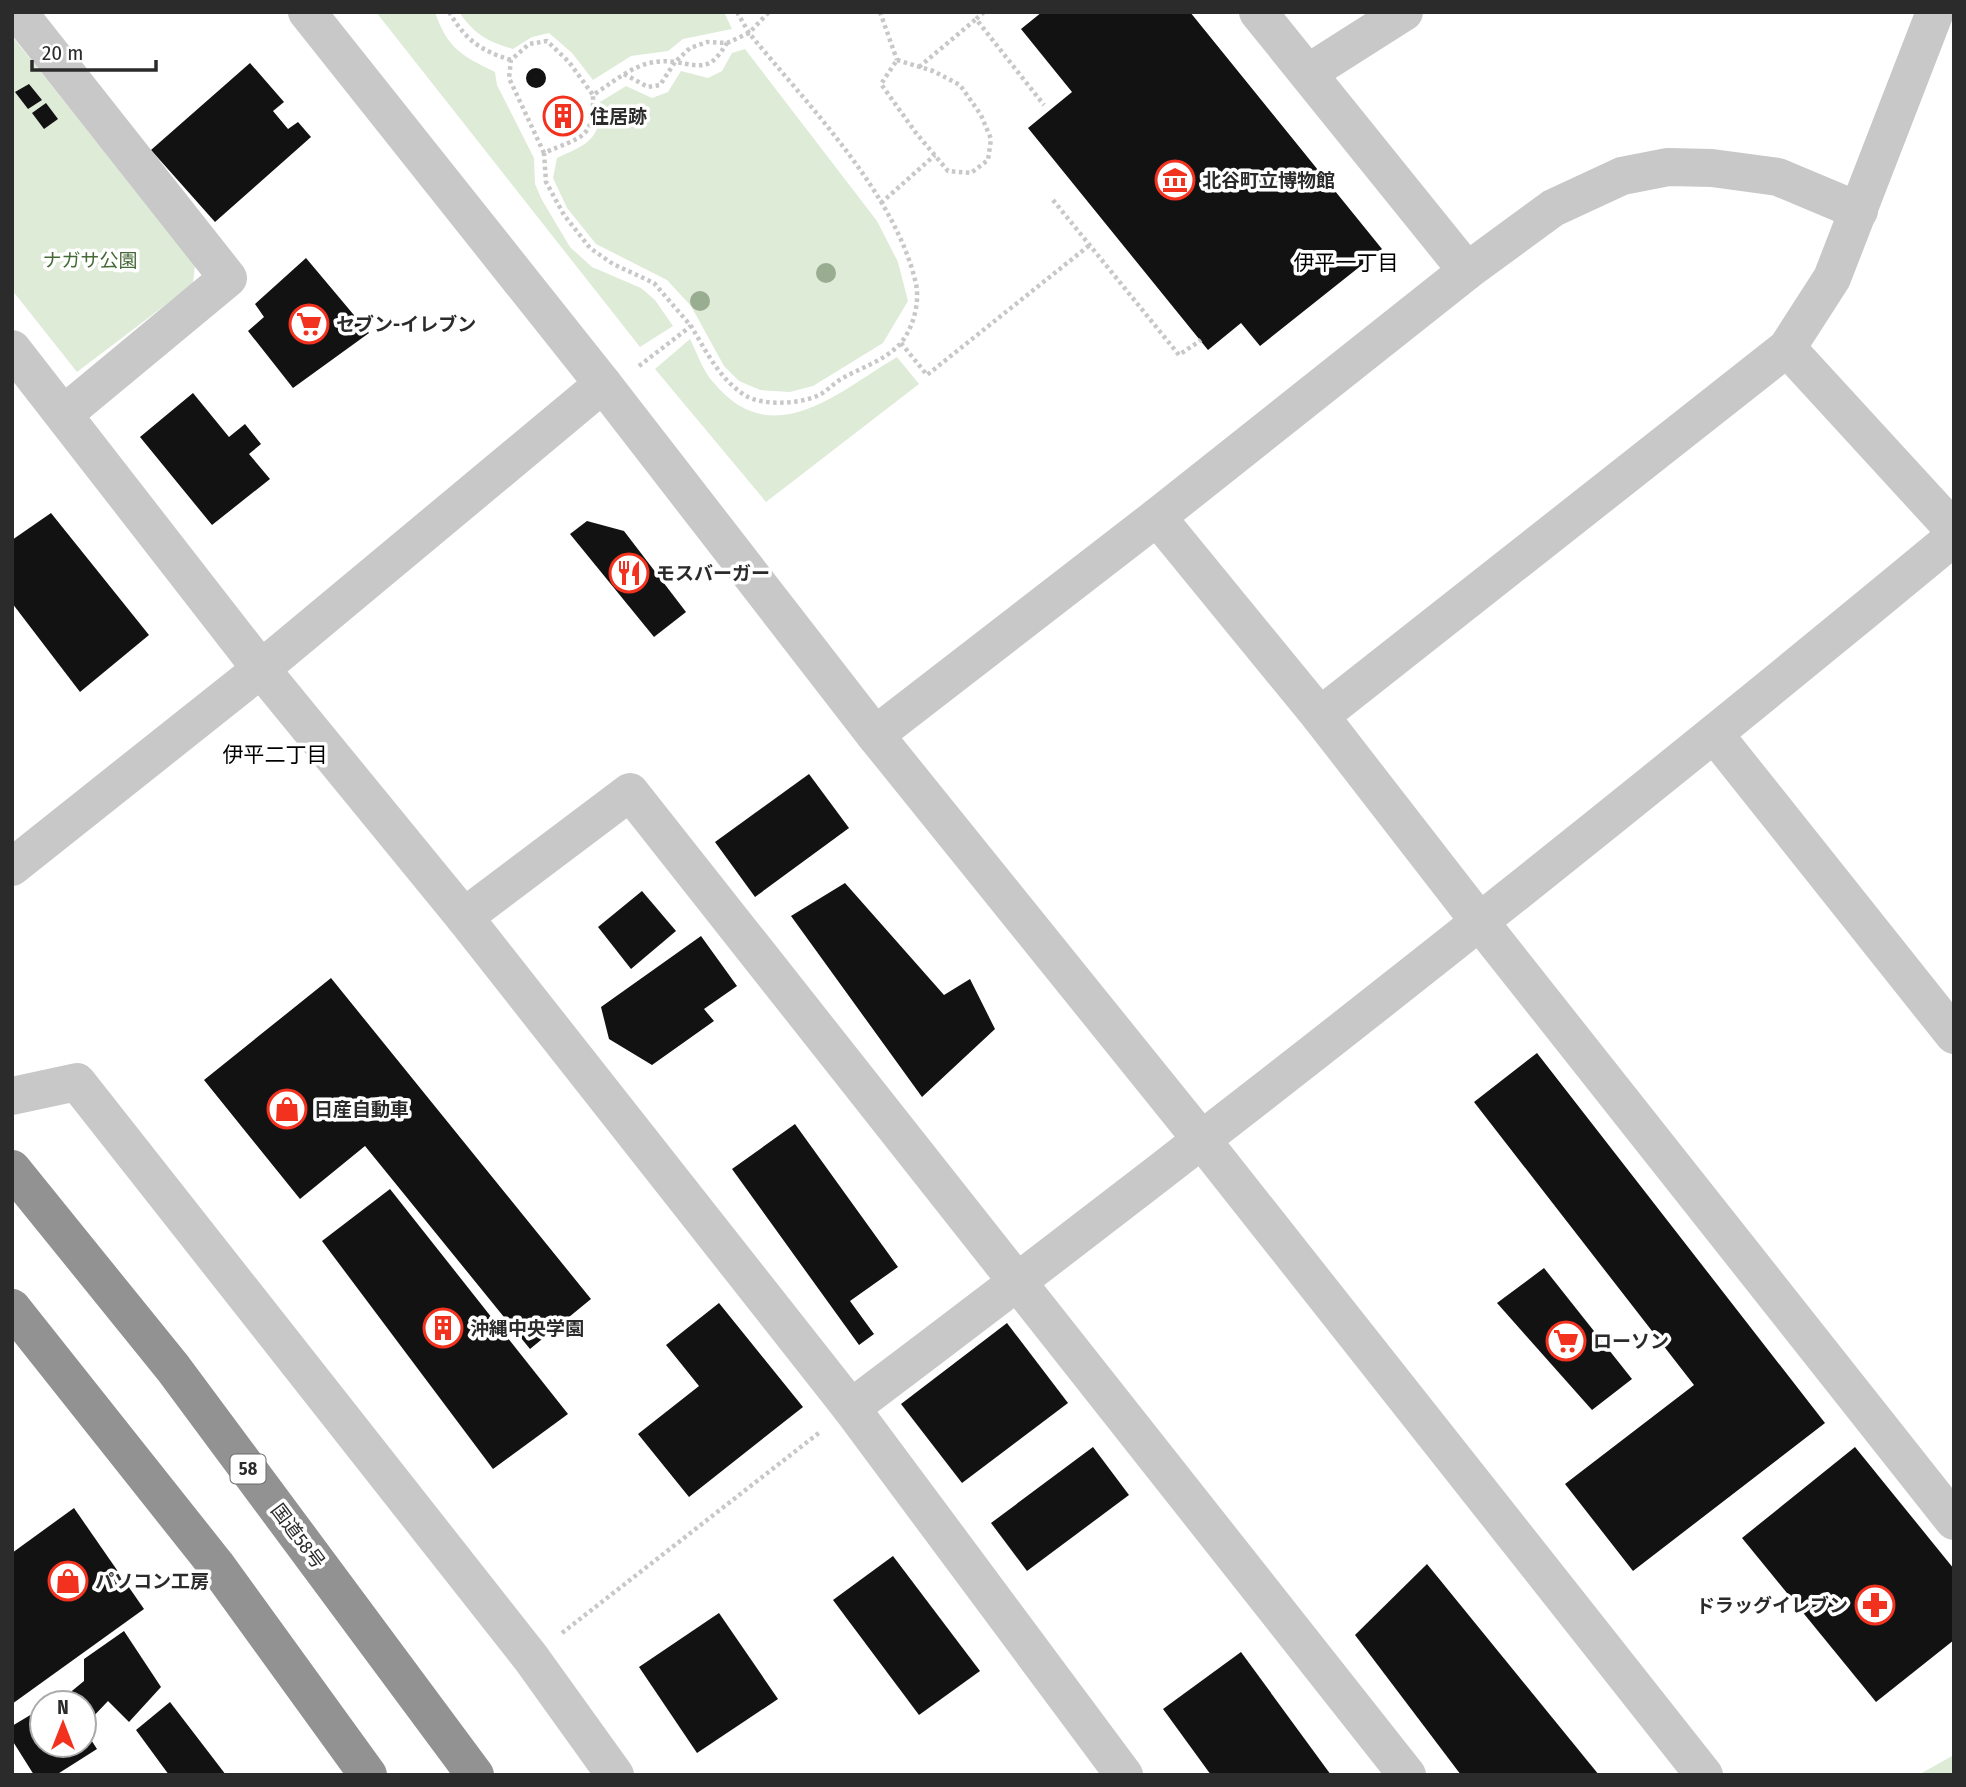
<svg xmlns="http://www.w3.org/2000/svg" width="1966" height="1787" font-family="'Fira Sans Condensed','Noto Sans JP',sans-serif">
	<rect width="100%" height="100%" fill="#fff"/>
	<!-- green -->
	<g fill="#deebd7">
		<path d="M376,12H435C447,48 462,56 495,72L497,85L534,158L535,184L542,200L570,247L592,267L641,288L655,300L673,326L640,347Z"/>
		<path d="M459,12H724L732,29L683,39L668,51L631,56L593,80L572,53L549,33L532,37L513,49C488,42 474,34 459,12Z"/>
		<path d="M12,36L195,265L193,284L77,372L12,290Z"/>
		<path d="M745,49L877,221L898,262L908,301L883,343L813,386L790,392L760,390L739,381L724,366L691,306L667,280L596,244L567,208L553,178L557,158C588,144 602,139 600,102L626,86L652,98L668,92L681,71L708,78L722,71L732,53Z"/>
		<path d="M690,339C697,353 703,371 713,382C773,455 839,391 897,357L919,384L766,502L655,369Z"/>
		<path d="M1954,1755V1775H1918Z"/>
	</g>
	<!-- building -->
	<g fill="#121212">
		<path d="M1042,12H1190L1382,249L1260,346L1241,323L1208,350L1028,128L1072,92L1021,29Z"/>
		<path d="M250,63L284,102L273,111L288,129L298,122L311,137L215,222L151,150Z"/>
		<circle cx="536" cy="78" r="10"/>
		<path d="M29,84L42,100L28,109L15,92Z"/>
		<path d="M46,103L58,119L44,129L32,113Z"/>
		<circle cx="563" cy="115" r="10"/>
		<path d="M306,258L369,333L293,388L248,331L264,317L255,304Z"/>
		<path d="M193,393L229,437L245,424L261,444L249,454L270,479L212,525L140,437Z"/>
		<path d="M51,513L149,635L80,692L12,603V540Z"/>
		<path d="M587,521L624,531L686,612L654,637L570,534Z"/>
		<path d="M809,774L849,828L755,897L715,842Z"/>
		<path d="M845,883L944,995L970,979L995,1029L922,1097L791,916Z"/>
		<path d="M642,891L676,931L631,969L598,927Z"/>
		<path d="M701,936L737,986L704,1009L714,1021L652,1065L609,1039L601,1007Z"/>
		<path d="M331,978L591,1299L530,1349L365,1146L300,1199L204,1080Z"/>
		<path d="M1537,1053L1825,1423L1633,1571L1565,1484L1694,1385L1474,1102Z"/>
		<path d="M795,1124L898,1267L850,1301L874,1334L859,1345L732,1169Z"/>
		<path d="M390,1189L568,1414L493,1469L322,1241Z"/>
		<path d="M1544,1268L1632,1379L1592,1410L1497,1303Z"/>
		<path d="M719,1303L803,1407L689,1497L638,1434L699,1386L666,1345Z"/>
		<path d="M1007,1323L1068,1403L962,1483L901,1404Z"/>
		<path d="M1093,1447L1129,1495L1027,1571L991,1523Z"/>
		<path d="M1855,1447L1954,1569V1640L1876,1702L1742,1538Z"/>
		<path d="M74,1508L144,1609L12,1704V1553Z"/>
		<path d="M893,1556L980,1671L919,1715L833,1600Z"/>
		<path d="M1427,1564L1599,1775H1461L1355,1635Z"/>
		<path d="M719,1613L778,1699L697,1753L639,1667Z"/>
		<path d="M124,1631L161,1687L129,1722L108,1701L90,1720L84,1713V1703H75L67,1695L84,1681V1659Z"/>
		<path d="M1241,1652L1331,1775H1211L1163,1709Z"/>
		<path d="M62,1695L68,1703H49Z"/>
		<path d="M170,1702L226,1775H169L136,1730Z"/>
		<path d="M42,1708V1745H84V1729L97,1749L56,1775H34L12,1740V1726Z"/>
	</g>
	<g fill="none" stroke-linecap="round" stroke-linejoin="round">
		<!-- path -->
		<g stroke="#c8c8c8" stroke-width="4.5" stroke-dasharray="3.5 3.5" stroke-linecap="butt">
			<path d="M449,12C466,40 479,50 511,60"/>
			<path d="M737,12L749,33L769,12"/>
			<path d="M880,12L897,60"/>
			<path d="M984,12L976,19L1044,105"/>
			<path d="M897,60L933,71L960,85L981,115L991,139L988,160L971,173L948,171L916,133L881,84Z"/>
			<path d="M919,67L976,19"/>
			<path d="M624,74L648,87L660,85L675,62C705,67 710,70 727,43"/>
			<path d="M544,153L509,78L511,60L529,44L547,41L569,62L593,95"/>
			<path d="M1053,200L1179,355L1201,340"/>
			<path d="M881,203L935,155"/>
			<path d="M901,343L927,375L1091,244"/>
			<path d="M639,366L691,326L654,283L613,264L590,248L564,215L546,182L544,153C581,136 594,141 593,95C621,77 641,57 675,62L690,48L707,42L727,43L749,33C807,104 896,194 916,284C920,303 913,329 900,344C884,361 860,368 841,379C833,384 827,391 819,395C801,404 764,406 746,396C720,380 706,351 691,326"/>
			<path d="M562,1633L820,1432"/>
		</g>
		<!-- minor -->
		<g stroke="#c8c8c8" stroke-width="38">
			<path d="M18,12L228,278L64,414"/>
			<path d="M307,12L603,384L875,735L1201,1139L1704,1775"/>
			<path d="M1258,12L1467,271"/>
			<path d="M1308,73L1404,12"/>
			<path d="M1787,348L1954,530"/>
			<path d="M12,349L261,669L464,917L851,1408L1124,1775"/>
			<path d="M1157,517L1320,716L1479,921L1954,1521"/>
			<path d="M1320,716L1787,348L1832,278L1935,12"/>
			<path d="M875,735L1157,517L1467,271L1553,208L1622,176L1668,167L1712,168L1778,177L1859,211"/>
			<path d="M1715,735L1954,1035"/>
			<path d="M12,867L261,669L603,384"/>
			<path d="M464,917L630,792L1407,1775"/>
			<path d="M12,1096L77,1082L531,1658L615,1775"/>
			<path d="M851,1408C1225,1126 1593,836 1954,537"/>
		</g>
		<!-- highway -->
		<g stroke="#929292" stroke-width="38">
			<path d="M12,1169L173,1368L475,1775"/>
			<path d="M12,1308L216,1565L368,1775"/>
		</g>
	</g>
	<!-- trees -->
	<g fill="#99ad90">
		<circle cx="826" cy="273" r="10"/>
		<circle cx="700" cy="301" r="10"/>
	</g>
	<!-- icons -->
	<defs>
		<symbol id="building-ring" viewBox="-11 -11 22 22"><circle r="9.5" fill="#fff" stroke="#f2321e" stroke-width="1.5"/><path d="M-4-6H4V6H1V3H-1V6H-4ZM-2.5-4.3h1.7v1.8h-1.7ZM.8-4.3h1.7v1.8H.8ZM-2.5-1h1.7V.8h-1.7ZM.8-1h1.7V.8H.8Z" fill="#f2321e"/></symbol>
		<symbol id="museum-ring" viewBox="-11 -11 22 22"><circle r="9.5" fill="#fff" stroke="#f2321e" stroke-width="1.5"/><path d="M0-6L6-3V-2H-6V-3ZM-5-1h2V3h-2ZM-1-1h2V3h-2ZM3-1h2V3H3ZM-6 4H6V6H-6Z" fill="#f2321e"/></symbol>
		<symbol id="supermarket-ring" viewBox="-11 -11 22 22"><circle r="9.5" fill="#fff" stroke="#f2321e" stroke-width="1.5"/><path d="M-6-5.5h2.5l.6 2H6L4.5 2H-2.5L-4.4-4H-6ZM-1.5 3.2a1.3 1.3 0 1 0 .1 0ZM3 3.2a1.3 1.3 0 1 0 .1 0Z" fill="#f2321e"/></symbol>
		<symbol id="restaurant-ring" viewBox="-11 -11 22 22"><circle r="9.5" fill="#fff" stroke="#f2321e" stroke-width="1.5"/><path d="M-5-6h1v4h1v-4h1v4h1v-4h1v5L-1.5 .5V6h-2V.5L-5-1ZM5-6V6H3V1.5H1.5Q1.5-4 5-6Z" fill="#f2321e"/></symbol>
		<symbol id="shop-ring" viewBox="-11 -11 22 22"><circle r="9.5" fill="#fff" stroke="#f2321e" stroke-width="1.5"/><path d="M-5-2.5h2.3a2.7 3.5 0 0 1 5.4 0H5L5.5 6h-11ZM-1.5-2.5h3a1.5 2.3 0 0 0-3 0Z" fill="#f2321e"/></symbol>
		<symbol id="pharmacy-ring" viewBox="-11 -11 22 22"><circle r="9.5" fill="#fff" stroke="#f2321e" stroke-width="1.5"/><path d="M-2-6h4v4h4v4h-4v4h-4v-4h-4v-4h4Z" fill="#f2321e"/></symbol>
	</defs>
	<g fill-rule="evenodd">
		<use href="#building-ring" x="541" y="94" width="44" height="44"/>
		<use href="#museum-ring" x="1153" y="158" width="44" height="44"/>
		<use href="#supermarket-ring" x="287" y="302" width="44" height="44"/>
		<use href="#restaurant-ring" x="607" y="551" width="44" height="44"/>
		<use href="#shop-ring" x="265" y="1087" width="44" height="44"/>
		<use href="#building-ring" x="421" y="1306" width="44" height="44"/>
		<use href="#supermarket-ring" x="1544" y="1319" width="44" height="44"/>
		<use href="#shop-ring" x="46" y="1559" width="44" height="44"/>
		<use href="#pharmacy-ring" x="1853" y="1583" width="44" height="44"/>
	</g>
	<g text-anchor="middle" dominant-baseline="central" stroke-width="7" stroke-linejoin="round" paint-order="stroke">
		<!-- shield labels -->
		<rect fill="#fff" stroke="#6b6b6b" stroke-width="2" x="230.5" y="1454.5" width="35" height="29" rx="5"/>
		<g font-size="18" font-weight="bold" fill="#2b2b2b">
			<text x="248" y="1469">58</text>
		</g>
		<!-- poi labels -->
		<g font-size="19" font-weight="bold" fill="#2b2b2b" stroke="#fff" text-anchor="start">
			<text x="590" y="116">住居跡</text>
			<text x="1202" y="180">北谷町立博物館</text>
			<text x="336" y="324">セブン-イレブン</text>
			<text x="656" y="573">モスバーガー</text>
			<text x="314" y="1109">日産自動車</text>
			<text x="470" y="1328">沖縄中央学園</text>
			<text x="1593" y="1341">ローソン</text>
			<text x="95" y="1581">パソコン工房</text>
			<text x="1848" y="1605" text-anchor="end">ドラッグイレブン</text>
		</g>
		<!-- park labels -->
		<g font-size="19" fill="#466a36" stroke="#fff">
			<text x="90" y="260">ナガサ公園</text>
		</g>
		<!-- street labels -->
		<g font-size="19" fill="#2b2b2b" stroke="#fff">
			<text transform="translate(298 1536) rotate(53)">国道58号</text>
		</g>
		<!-- neighbourhood labels -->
		<g font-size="21" fill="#000" stroke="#fff">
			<text x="1346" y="263">伊平一丁目</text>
			<text x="275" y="755">伊平二丁目</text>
		</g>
	</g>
	<!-- border -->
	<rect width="1966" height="1787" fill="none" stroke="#2b2b2b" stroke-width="28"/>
	<!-- north arrow -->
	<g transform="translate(63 1724)"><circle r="33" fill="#ffffff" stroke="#aaaaaa" stroke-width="2"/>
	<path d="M0-5L12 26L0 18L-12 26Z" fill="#f2321e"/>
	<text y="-10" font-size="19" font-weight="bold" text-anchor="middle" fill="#2b2b2b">N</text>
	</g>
	<!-- scale -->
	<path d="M32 60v10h124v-10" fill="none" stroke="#2b2b2b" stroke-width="3.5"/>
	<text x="42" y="60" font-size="21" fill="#2b2b2b" stroke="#ffffff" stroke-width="5" paint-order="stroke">20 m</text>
</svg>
